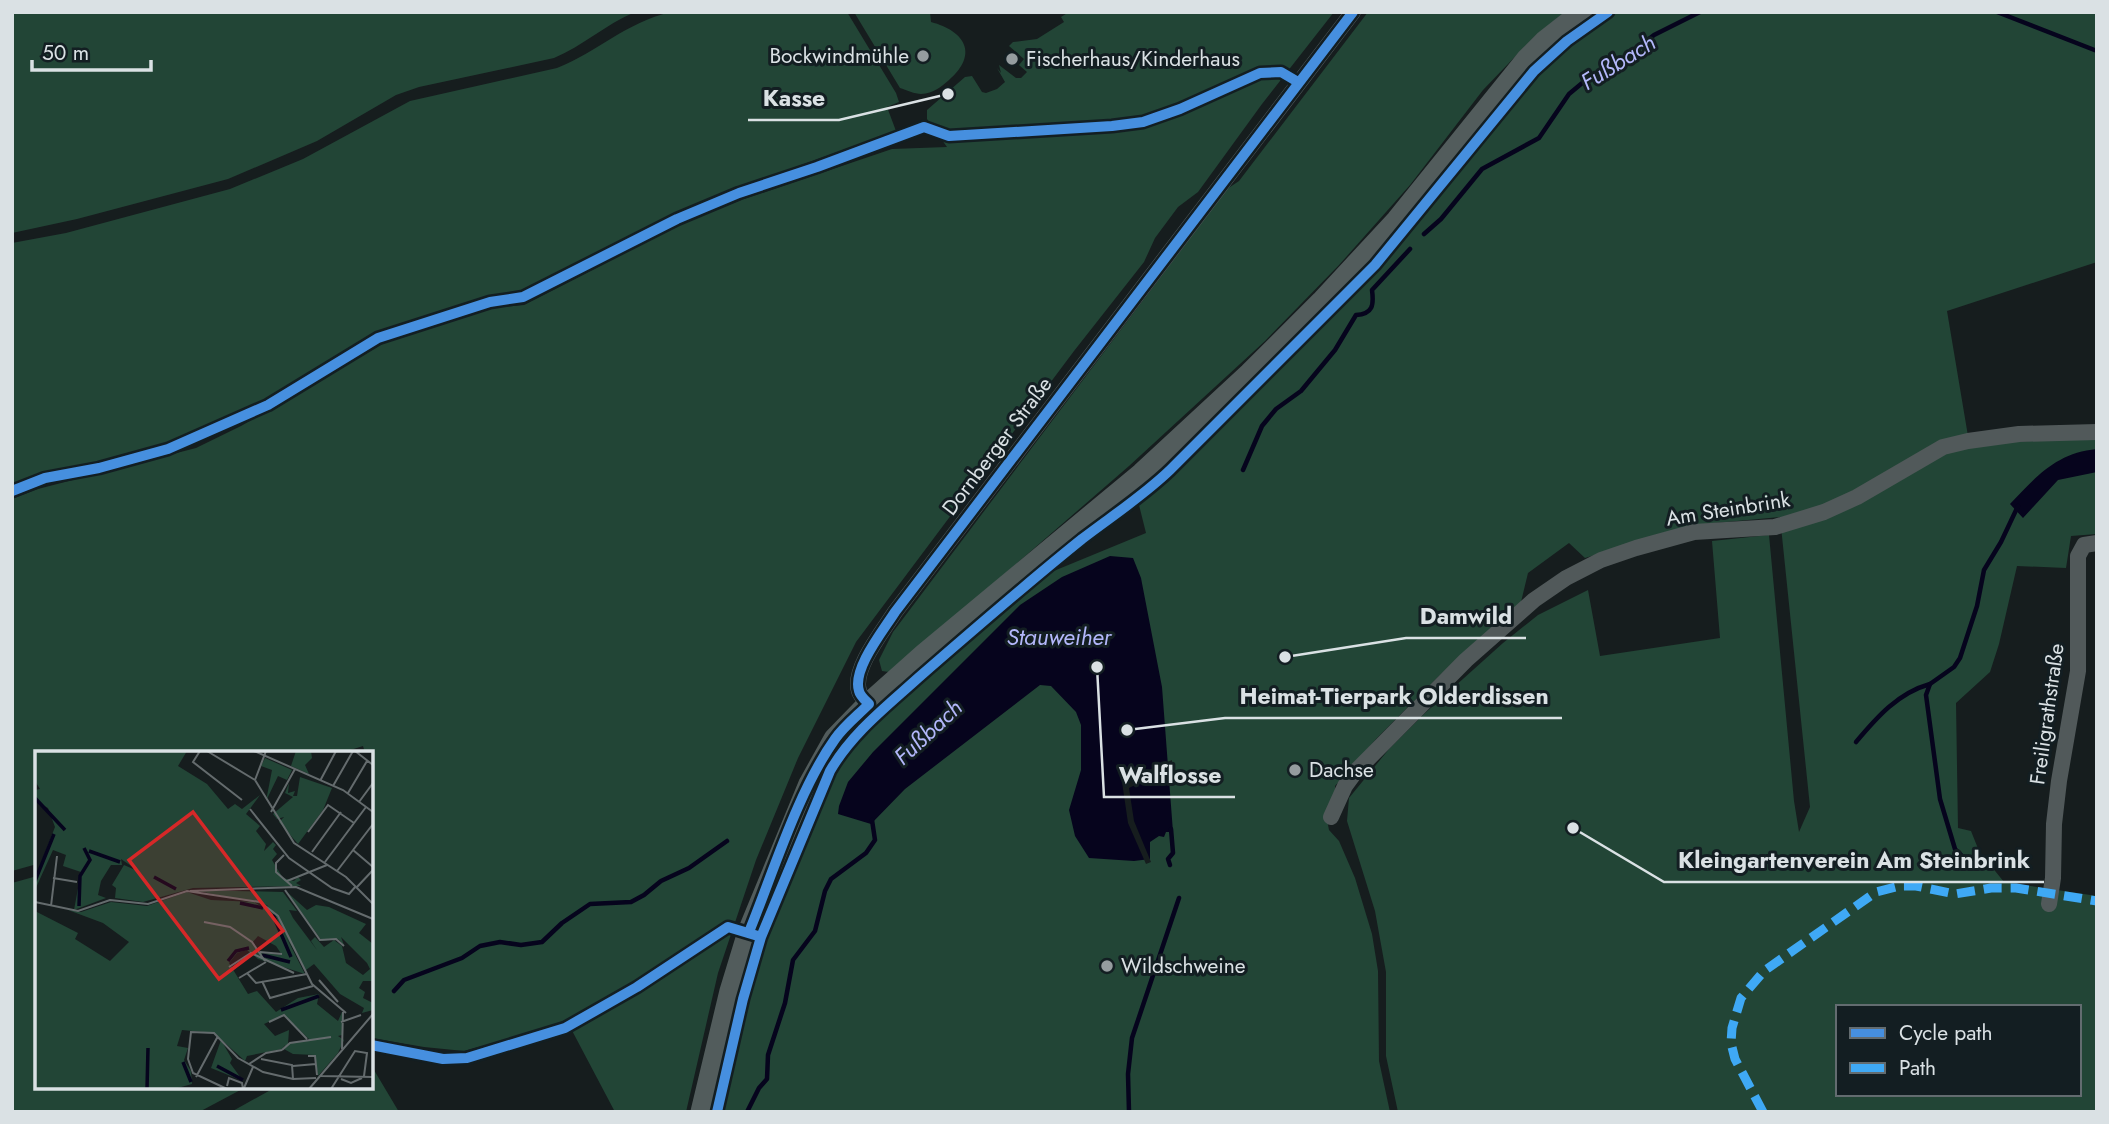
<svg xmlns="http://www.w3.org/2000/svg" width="2109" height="1124" font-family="Jost,sans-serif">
	<rect width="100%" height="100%" fill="#161d1e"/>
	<!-- green -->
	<g fill="#224536" fill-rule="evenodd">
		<path d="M12,12H635C606,24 583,46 554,58L419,87L396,95L317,141L228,179L77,219L12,233Z"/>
		<path d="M671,12H847L896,93L899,102L887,107L896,131L740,187L674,215L523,294L488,299L376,336L266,402L166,447L45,474L12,487V243L66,233L230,189L303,159L410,101L557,68C599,51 625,23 671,12Z"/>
		<path d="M854,12H930L931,22C965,31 979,54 949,80C941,87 934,93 921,94C915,94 906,90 900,88Z"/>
		<path d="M1069,12H1334L1262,104L1198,192L1178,207L1155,238L1144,262L1074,351L856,642L798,758L756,860L718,973L686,1112H615L568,1023L464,1051L424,1047L371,1038V753H365L363,746L341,753H37V864L12,871V499L38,489L196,448L241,426L384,343L492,308L524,305L683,223L741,200L892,149L947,147L927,119V110L965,77L972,76L982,92L986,93L997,89L1005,82L997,68L1001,73L999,65L1016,78H1021L1027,72L1019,65L1024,59L1009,46L1013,42L1037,39L1064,22L1061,17Z"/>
		<path d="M1368,12H1565L1534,37L1483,90L1410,185L1339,265L1265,341L1129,466L895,669L889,672L882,671L879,660L893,632L1227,189L1239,181Z"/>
		<path d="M1617,12L2097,13V262L1947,311L1970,448L2014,442L2097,437V534L2071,536L2066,568L2017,566L1999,644L1990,672L1956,703L1958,828L1971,831L1979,851L2004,882L2097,896V1112H1398L1386,1056V972L1375,911L1347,821L1349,798L1389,749L1424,714L1503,643L1538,615L1588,590L1600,656L1720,638L1712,541L1769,535L1794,801L1799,832L1810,807L1780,517L1694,525L1585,558L1569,543L1528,573L1521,602L1441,674L1376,739L1335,786L1336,793L1327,820L1329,830L1339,841L1355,878L1372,934L1378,971L1379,1061L1390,1112H721L759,958L771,921L836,770L851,745L1044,575L1146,533L1139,505L1347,301L1434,202L1537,74L1589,30ZM1838,1007H2079V1094H1838Z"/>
		<path d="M37,876V1087H246L199,1112H12V883Z"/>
		<path d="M371,1065L399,1112H231L276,1087H371Z"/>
	</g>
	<!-- water -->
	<g fill="#06041d">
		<path d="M2097,449V472L2058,480L2023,518L2010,504C2037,476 2056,453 2097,449Z"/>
		<path d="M1110,556L1133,558L1141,578L1162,687L1173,832H1166L1164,837L1159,836L1150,842V859L1134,861L1089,858L1075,836L1069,810L1081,770V725L1076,712L1051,686L1040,685L905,789L871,824L838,814L839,806L848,782L873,752L1020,605L1062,577Z"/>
	</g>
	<!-- pier -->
	<path fill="#161d1e" d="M1172,760V767L1129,788L1134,821L1151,862L1146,864L1128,823L1122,782Z"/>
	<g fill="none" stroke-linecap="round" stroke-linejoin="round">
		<!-- stream -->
		<g stroke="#06041d" stroke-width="4.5">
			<path d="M1997,12L2097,51"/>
			<path d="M1424,234L1441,219L1482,169L1539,138L1569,94L1587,79L1624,59L1654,35L1700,12"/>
			<path d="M1243,470L1262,426L1276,409L1301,391L1335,350L1356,315C1373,314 1374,305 1372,290L1410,249"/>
			<path d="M1856,742C1877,717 1898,693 1930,684"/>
			<path d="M1170,865L1168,859L1173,853L1171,829"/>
			<path d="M1972,866L1955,849L1940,799L1926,695L1930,684L1954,667L1960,658L1977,606L1984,570L2001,542L2018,506"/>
			<path d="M394,991L404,980L462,958L480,946L500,942L521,945L542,942L562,923L590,904L631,902L644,895L661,881L689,868L727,841"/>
			<path d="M747,1112L759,1088L767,1079L768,1055L785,1003L793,960L815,931L825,891L831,879L866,853L875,840L872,820"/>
			<path d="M1129,1112L1128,1074L1132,1038L1179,898"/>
		</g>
		<!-- street -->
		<g stroke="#51595a" stroke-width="16">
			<path d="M869,704C866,701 860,696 859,691C852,669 883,631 895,612L1353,12"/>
			<path d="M1331,817L1345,786L1356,771L1466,660L1534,600L1566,578L1601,560L1636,548L1694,532L1775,527L1824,512L1857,497L1943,447L1968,441L2019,434L2097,432"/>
			<path d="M2049,904L2053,878L2054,824L2059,781L2078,671V556L2084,545L2097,543"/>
		</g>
		<!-- secondary -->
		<path stroke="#525c5c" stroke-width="23" d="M702,1112L731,991L749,932L810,784L835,739L869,704L924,655L1142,474L1250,374L1322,302L1397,221L1527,60L1546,41L1583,12"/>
		<!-- quiet -->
		<path stroke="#3fa9f5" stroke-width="9" stroke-dasharray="18 9" stroke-linecap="butt" d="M1763,1112L1735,1059L1731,1043L1732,1028L1741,998L1764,971L1876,892L1900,886H1916L1955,894L1991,888H2016L2097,901"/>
		<defs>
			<g id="cycleway">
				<path d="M12,491L45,478L99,468L168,449L268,405L378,338L490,302L523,297L677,219L739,193L817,167L924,127L949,136L1112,126L1143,122L1180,109L1260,73L1281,72L1298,82"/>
				<path d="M749,932C773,873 798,791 835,739C844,726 857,716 869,704C866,701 860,696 859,691C852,669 883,631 895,612L1353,12"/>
				<path d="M371,1045L443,1059L467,1058L565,1028L637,987L728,927L758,936"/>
				<path d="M717,1112L743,999L761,937L830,771C852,733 886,707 918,678C972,631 1026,584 1082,539C1112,516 1143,496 1170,470L1375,265L1534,71L1567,41L1608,12"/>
			</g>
		</defs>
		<!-- cycleway casing -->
		<use href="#cycleway" stroke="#131e22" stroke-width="15"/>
		<!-- cycleway -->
		<use href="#cycleway" stroke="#468fdf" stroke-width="10"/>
	</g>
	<!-- markers -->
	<g fill="#959c9f" stroke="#131e22" stroke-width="2.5">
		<circle cx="923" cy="56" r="7"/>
		<circle cx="1012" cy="59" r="7"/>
		<circle cx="1295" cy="770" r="7"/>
		<circle cx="1107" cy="966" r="7"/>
	</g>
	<g text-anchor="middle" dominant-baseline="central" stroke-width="6" stroke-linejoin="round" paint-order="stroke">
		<!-- poi labels -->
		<g font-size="21" fill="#dae1e4" stroke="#131e22" text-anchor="start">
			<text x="909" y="56" text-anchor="end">Bockwindmühle</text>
			<text x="1026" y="59">Fischerhaus/Kinderhaus</text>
			<text x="1309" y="770">Dachse</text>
			<text x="1121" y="966">Wildschweine</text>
		</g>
		<!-- street labels -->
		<g font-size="21" fill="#dae1e4" stroke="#131e22">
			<text transform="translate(997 446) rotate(-53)">Dornberger Straße</text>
			<text transform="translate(1728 509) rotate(-9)">Am Steinbrink</text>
			<text transform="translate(2047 714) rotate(-82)">Freiligrathstraße</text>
		</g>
		<!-- water labels -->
		<g font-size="23" font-style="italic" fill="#b3b7fa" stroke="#131e22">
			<text transform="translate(1618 62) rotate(-32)">Fußbach</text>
			<text x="1059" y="637">Stauweiher</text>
			<text transform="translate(928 732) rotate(-43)">Fußbach</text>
		</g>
	</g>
	<!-- overview -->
	<g transform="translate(35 751)">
		<rect width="338" height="338" fill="#161d1e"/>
		<path d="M0,0H152L143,15L172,33L193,58L200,53L207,58L225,44L211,63L225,75L221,80L231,93L229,100L238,91L241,94L238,98L242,103L237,109L248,127L259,130L263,126L266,129L261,132L266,135L158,137L108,151L80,147L81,137L77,134L89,114L105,121L86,108L87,114H76L66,130L63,144L71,147L39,159L46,121L28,115L31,104L18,99L0,139V127L20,76L13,57L0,50V39L5,38L0,30ZM261,0H276L277,7L270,14L274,23L256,15ZM230,7L257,19L252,29L243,25L231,50L237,19L226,15ZM265,26L297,37L288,59L263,93L244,71L249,66L242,68L238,63L258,46L250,42L254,32L253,42L260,40L258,45H262ZM158,139L248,141L262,160L254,159L258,167L282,199L276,190L280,186L289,196L299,189L307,195L311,212L328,224L335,218L332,212L306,186L309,194L303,188L287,190L252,141L272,159L281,154L294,156L331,173L324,182L338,193V230H328L324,237L330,241L328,247L338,252V259L327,262L329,257L305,243L279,213L271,219L232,154ZM152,141L176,149L219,151L240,164L270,223L223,208L212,199L202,202L194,212L213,243L222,240L241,261L263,247L284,243L282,253L303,270L307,261V284L303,285L309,289L303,302L283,325L280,304L258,303L249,298L250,294L247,298L212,305L210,310L179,282L147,279L142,295L153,297L149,309L156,320L157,333L139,338H0V160L43,182L40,188L75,210L94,191L68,172L33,159L46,161L76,151L112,155ZM223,185L241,195L247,204L225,202L217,192ZM249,264L274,288V289L253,293L254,279L240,285L229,273ZM186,289L197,308L195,312L208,330L176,317Z" fill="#224536" fill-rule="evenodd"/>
		<path fill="none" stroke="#06041d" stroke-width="3.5" d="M0,47L30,79M54,100L85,111M119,126L141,138M0,130L19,83M205,152L228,157M44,155L45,125L55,109L49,97M238,164L256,206M227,204L255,211M193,210L201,200L214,197M246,259L284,245M148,311L156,331M182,315L208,329M112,338L113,297"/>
		<path fill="none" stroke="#646b6d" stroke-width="2" d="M165,0L158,11L207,49M172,0L220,29M219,0L308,39L338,61M320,0L338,14M220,29L259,92L311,126L338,153M220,29L231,0M285,30L301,0M298,35L318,0M313,42L332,10M324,51L338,32M215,58L254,107L297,137L314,143L321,135M236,61L260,18M273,81L293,54L319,72M318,99L338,116M277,101L306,61M249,104L241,112V121L257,135M290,111L331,56M302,120L338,73M18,127L42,131M252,130L292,114M322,136L338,119M250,139L285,189L301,188L309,195M155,140L261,136L338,168M0,151L43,160L75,149L113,153L152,140L225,151L243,165L277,233L311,262M16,155L22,105M169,171L195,176L217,191L230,210M225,201L247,203M194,216L216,202L259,222M212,222L221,232L272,223M204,227L231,211M284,229L303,251M227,230L235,247L278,235M234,271L249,264L272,288M306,271L326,264M307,298L308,261M247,299L255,292L296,286M273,305H280L282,324M226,308L257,314L258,328M214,313L231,302L247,299M258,315L281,313M286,325L338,326M161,326L183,285M306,328L316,332L327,327M192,335L194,327L207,332L208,338M209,337L218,316M192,338L158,322L153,308L156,281L179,282L203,307L228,321L258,328L281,327M274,338L338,263M296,338L320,300L332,302L329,325"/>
		<path fill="#d62828" fill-opacity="0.15" stroke="#d62828" stroke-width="3.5" d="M158,61L248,180L184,228L94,109Z"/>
		<rect width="338" height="338" fill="none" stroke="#dae1e4" stroke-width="3.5"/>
	</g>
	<!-- callouts -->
	<path fill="none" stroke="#dae1e4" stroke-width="2.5" d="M948 94L839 120H748M1285 657L1406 638H1526M1127 730L1225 718H1562M1097 667L1104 797H1235M1573 828L1664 882H2044"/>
	<g fill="#dae1e4" stroke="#131e22" stroke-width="2.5">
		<circle cx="948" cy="94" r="7"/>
		<circle cx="1285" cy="657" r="7"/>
		<circle cx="1127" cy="730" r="7"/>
		<circle cx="1097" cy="667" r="7"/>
		<circle cx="1573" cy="828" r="7"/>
	</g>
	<g font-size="23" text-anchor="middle" font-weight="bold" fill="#dae1e4" stroke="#131e22" stroke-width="6" stroke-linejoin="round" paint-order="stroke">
		<text x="794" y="106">Kasse</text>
		<text x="1466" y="624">Damwild</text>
		<text x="1394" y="704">Heimat-Tierpark Olderdissen</text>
		<text x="1170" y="783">Walflosse</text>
		<text x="1854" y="868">Kleingartenverein Am Steinbrink</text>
	</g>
	<!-- border -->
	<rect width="2109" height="1124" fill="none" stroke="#dae1e4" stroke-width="28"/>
	<!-- legend -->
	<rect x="1836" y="1005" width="245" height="91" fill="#131e22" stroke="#636c70" stroke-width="2"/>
	<rect x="1850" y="1028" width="35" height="10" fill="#468fdf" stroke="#636c70" stroke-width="2"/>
	<text x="1899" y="1040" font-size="21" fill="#dae1e4">Cycle path</text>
	<rect x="1850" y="1063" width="35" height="10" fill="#3fa9f5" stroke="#636c70" stroke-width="2"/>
	<text x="1899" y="1075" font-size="21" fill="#dae1e4">Path</text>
	<!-- scale -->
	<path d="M32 60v10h119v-10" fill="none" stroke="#dae1e4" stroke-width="3.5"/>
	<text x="42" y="60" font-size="21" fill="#dae1e4" stroke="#131e22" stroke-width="5" paint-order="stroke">50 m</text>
</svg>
